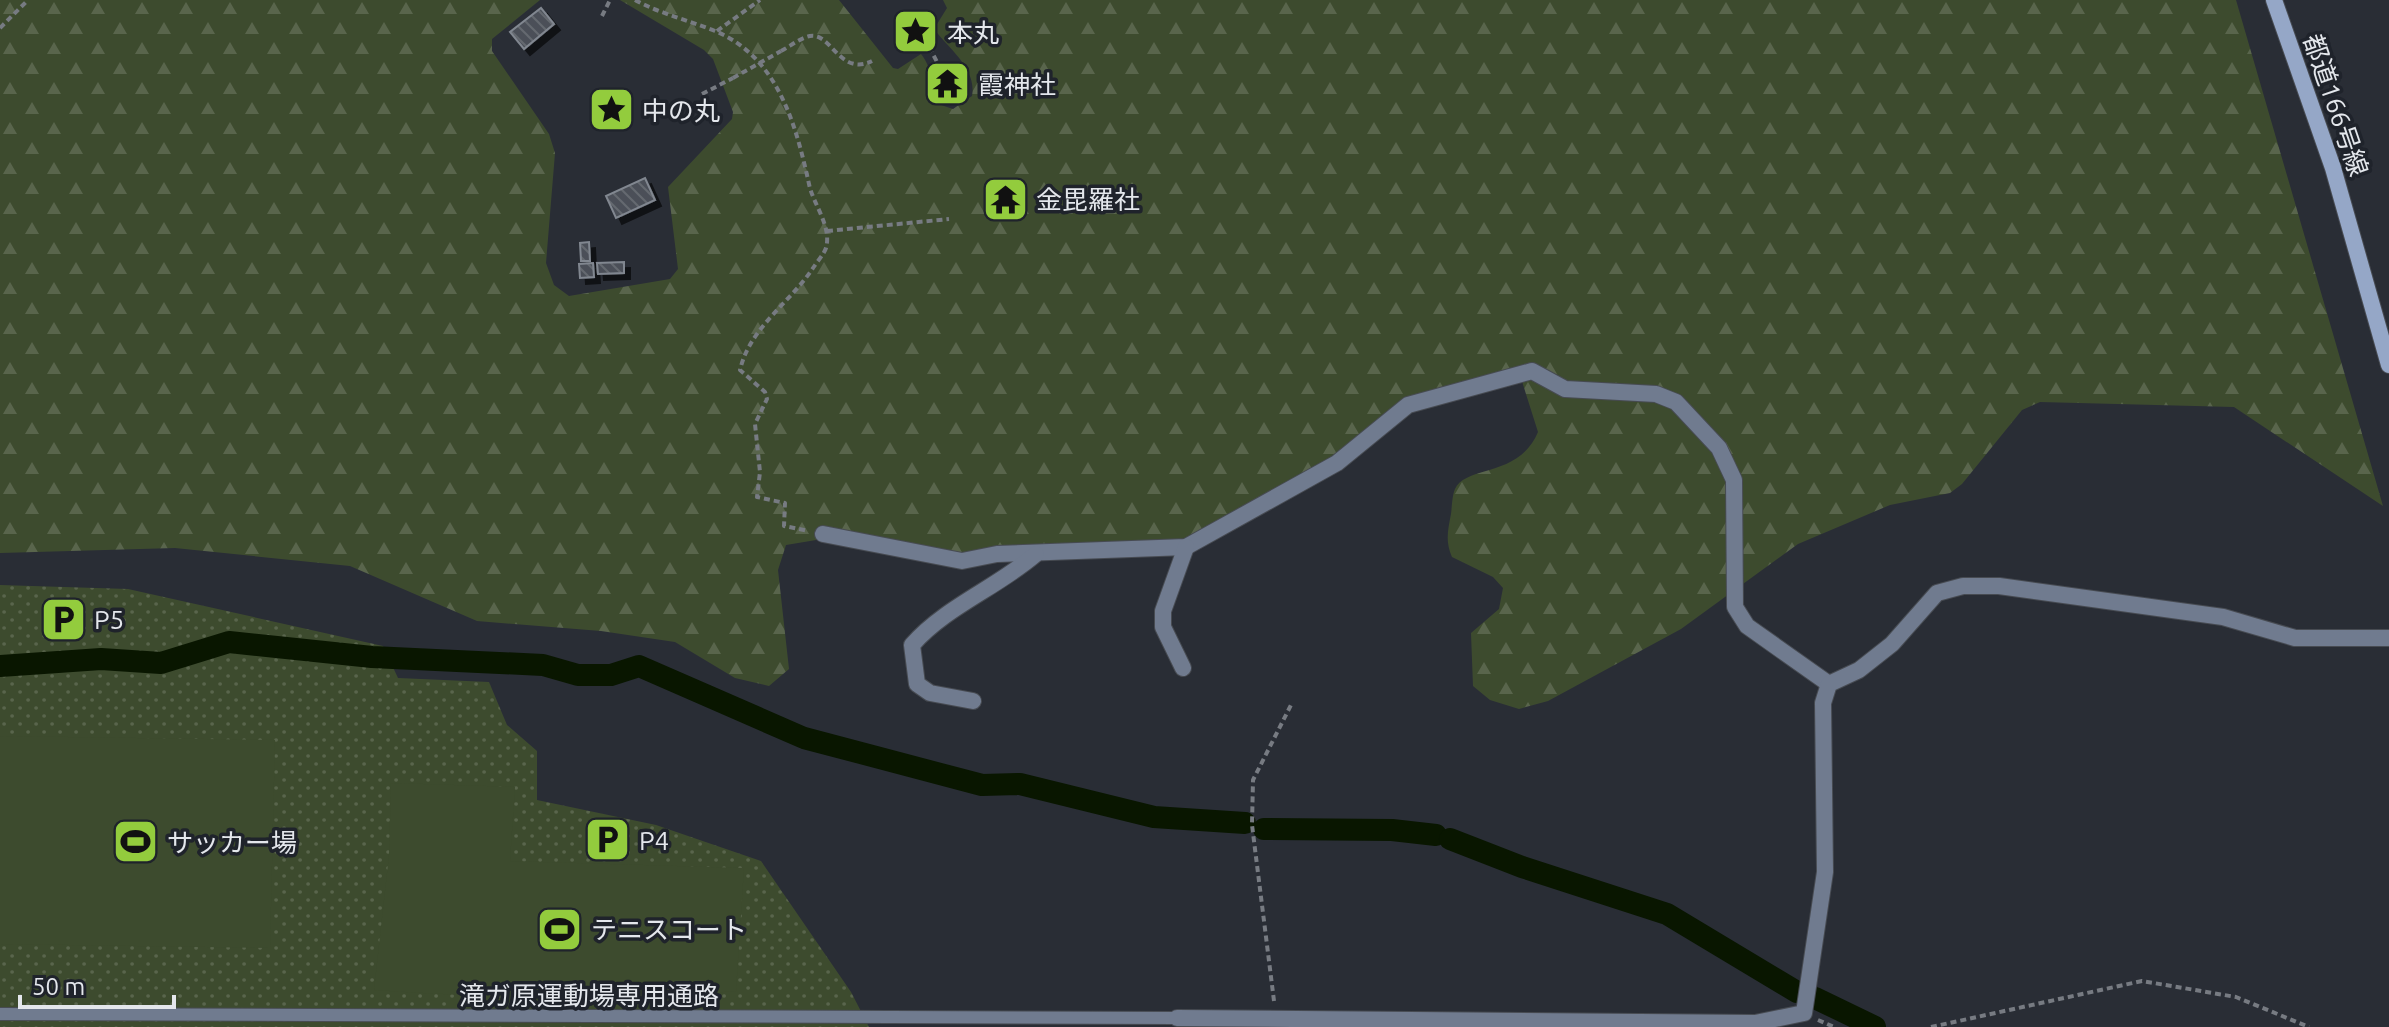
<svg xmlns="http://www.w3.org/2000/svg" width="2389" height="1027" font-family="Ubuntu,'Noto Sans JP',sans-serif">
	<defs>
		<pattern id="forest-firs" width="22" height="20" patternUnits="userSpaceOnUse" patternTransform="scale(2)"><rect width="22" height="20" fill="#3d4b2e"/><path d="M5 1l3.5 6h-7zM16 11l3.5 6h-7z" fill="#59654c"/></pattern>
		<pattern id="park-dots" width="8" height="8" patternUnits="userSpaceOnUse" patternTransform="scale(2)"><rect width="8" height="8" fill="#3d4b2e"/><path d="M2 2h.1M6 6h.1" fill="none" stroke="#59654c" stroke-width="1.8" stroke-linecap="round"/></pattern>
		<pattern id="building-back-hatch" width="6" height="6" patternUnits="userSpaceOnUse" patternTransform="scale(2)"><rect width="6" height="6" fill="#4b5058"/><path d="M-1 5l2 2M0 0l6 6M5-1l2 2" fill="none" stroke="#656970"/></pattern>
		<filter id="shadow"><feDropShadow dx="6" dy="6" stdDeviation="0" flood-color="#0009"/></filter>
	</defs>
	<rect width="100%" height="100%" fill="#292d35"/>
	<!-- forest -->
	<path fill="url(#forest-firs)" d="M0,0H540L492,39V51L549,134L555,153L546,263L554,285L569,296L670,279L678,269L668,187L732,119L733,112L713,59L704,50L620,0H839L893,68L898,69L921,54C933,69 932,88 941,105L953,109L972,96C977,69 950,50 934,29L947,8L943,0H2236L2383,506L2234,407L2040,402L2022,410L1962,484L1950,493L1890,505L1798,544L1681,629L1548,701L1519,709L1490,700L1473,686L1471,633L1499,609L1503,588L1493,577L1452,557C1445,541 1448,530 1451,514C1452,507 1452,496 1455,489C1466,465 1519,478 1538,432L1520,375L1412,396L1337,456L1179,542L962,554L830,531L816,540L786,545L778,570L789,669L769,686L735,678L675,642L601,631L477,621L350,566L175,548L0,553Z"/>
	<!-- park -->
	<path fill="url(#park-dots)" d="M0,585L128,589L383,646L398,678L489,682L507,725L537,751V800L656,825L761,861L851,992L869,1027H0Z"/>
	<!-- pitch -->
	<g fill="#3d4b2e">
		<path d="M0,736L275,740L270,948L0,944Z"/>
		<path d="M391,783L515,787L510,861L744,868L736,991C611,1002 499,998 374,990L389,855Z"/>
	</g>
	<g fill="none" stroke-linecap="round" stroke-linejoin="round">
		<!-- canal -->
		<g stroke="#091600" stroke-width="22">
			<path d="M0,666L101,659L161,663L229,642L372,657L543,665L578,675H611L639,666L804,738L982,785L1020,784L1154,817L1245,823"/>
			<path d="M1264,829L1392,830L1436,835"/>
			<path d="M1450,839L1522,867L1667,914L1797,992"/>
			<path d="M1815,998L1875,1027"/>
		</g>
	</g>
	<!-- building -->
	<g fill="url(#building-back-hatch)" stroke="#818790" stroke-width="2" filter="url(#shadow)">
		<path d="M541,8L554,24L524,49L510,32Z"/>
		<circle cx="947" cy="84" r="10"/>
		<path d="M645,178L655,200L616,218L606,196Z"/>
		<path d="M1008,191L1014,203L1002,208L997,196Z"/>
		<path d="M589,242L590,261H581L580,243Z"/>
		<path d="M624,262V273L598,274L597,263Z"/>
		<path d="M593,263L594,277L580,278L579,264Z"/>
	</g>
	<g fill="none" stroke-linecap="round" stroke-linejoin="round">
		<defs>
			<path id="lane" d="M0,1014L1177,1018"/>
			<g id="street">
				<path d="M823,534L962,561L997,554L1186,547L1337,463L1408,405L1532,371L1565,389L1656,394L1676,402L1719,448L1734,480L1735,607L1747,626L1829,684"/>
				<path d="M1183,668L1163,627V611L1186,547"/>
				<path d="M973,701L930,693L917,684L912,645C945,607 998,587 1036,554"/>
				<path d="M1177,1018L1755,1023L1804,1013L1825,872L1823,703L1829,684L1859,670L1892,644L1937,593L1963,586H1999L2223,617L2295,638H2389"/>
			</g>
			<path id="secondary" d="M2274,0L2333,168L2389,365"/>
		</defs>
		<!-- lane casing -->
		<use href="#lane" stroke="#474b52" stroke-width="14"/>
		<!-- street casing -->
		<use href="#street" stroke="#474b52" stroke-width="18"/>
		<!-- secondary casing -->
		<use href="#secondary" stroke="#474b52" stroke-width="18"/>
		<!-- path -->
		<g stroke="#777b82" stroke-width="4" stroke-dasharray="6 4" stroke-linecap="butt">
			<path d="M635,0C661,14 688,20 715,31C778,57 796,125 809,184C813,204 832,226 826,248C824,254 817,262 813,268C790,303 750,327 740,370L765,392L767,399L755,424L760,472L757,497L785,503L784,526L809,531"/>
			<path d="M602,16L610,0"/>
			<path d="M0,28L28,0"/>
			<path d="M717,31L760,0"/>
			<path d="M929,47L943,73"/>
			<path d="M781,51C789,47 800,38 810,36C831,32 840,77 872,61"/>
			<path d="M702,94L733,78"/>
			<path d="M827,231L949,219"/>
			<path d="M1274,1001L1252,825L1253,780L1292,703"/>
			<path d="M1818,1020L1834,1027"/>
			<path d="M1931,1027L2142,981L2236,997L2309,1027"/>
		</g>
		<!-- lane -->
		<use href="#lane" stroke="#707b8f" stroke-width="12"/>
		<!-- street -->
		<use href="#street" stroke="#707b8f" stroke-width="16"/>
		<!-- secondary -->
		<use href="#secondary" stroke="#95a7c7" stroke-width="16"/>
		<!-- path-bridge -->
		<path stroke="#777b82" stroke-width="4" stroke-dasharray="6 4" stroke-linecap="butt" d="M733,78L781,51"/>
	</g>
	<!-- icons -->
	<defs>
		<symbol id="sight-square" viewBox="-11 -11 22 22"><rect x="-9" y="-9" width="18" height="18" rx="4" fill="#93cc3d" stroke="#1f232b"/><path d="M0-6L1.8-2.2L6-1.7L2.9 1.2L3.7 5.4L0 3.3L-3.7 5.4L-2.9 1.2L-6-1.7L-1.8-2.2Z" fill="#111"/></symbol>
		<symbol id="temple-square" viewBox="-11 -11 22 22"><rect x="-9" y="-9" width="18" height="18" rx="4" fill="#93cc3d" stroke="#1f232b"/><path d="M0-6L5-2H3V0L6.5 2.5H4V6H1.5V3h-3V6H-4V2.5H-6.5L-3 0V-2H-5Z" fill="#111"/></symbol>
		<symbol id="parking-square" viewBox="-11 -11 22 22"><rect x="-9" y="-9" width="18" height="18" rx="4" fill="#93cc3d" stroke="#1f232b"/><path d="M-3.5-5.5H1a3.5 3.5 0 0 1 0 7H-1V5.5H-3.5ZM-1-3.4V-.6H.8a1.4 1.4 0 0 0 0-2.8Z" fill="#111"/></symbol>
		<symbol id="stadium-square" viewBox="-11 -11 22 22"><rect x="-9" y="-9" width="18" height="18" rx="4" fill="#93cc3d" stroke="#1f232b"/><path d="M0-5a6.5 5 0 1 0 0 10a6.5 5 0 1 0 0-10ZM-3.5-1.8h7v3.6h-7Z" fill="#111"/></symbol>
	</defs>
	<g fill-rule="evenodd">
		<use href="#sight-square" x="890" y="6" width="51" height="51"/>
		<use href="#temple-square" x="922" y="58" width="51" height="51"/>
		<use href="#sight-square" x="586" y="84" width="51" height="51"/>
		<use href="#temple-square" x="980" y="174" width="51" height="51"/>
		<use href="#parking-square" x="38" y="594" width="51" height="51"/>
		<use href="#parking-square" x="582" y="814" width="51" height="51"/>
		<use href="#stadium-square" x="110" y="816" width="51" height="51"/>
		<use href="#stadium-square" x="534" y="904" width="51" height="51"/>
	</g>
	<g text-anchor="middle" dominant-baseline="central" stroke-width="7" stroke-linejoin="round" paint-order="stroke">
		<!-- poi labels -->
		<g font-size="26" fill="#e4e7ec" stroke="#1f232b" text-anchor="start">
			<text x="947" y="32">本丸</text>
			<text x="978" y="84">霞神社</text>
			<text x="642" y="110">中の丸</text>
			<text x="1036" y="199">金毘羅社</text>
			<text x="94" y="619">P5</text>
			<text x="639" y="840">P4</text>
			<text x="167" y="842">サッカー場</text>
			<text x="591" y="929">テニスコート</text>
		</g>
		<!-- street labels -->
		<g font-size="26" fill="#e4e7ec" stroke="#1f232b">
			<text transform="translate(2336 105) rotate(71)">都道166号線</text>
			<text x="589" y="995">滝ガ原運動場専用通路</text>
		</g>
	</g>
	<!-- scale -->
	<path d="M20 995v12h154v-12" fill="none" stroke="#e4e7ec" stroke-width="4"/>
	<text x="32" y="995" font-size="24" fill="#e4e7ec" stroke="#1f232b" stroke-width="6" paint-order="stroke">50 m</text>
</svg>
